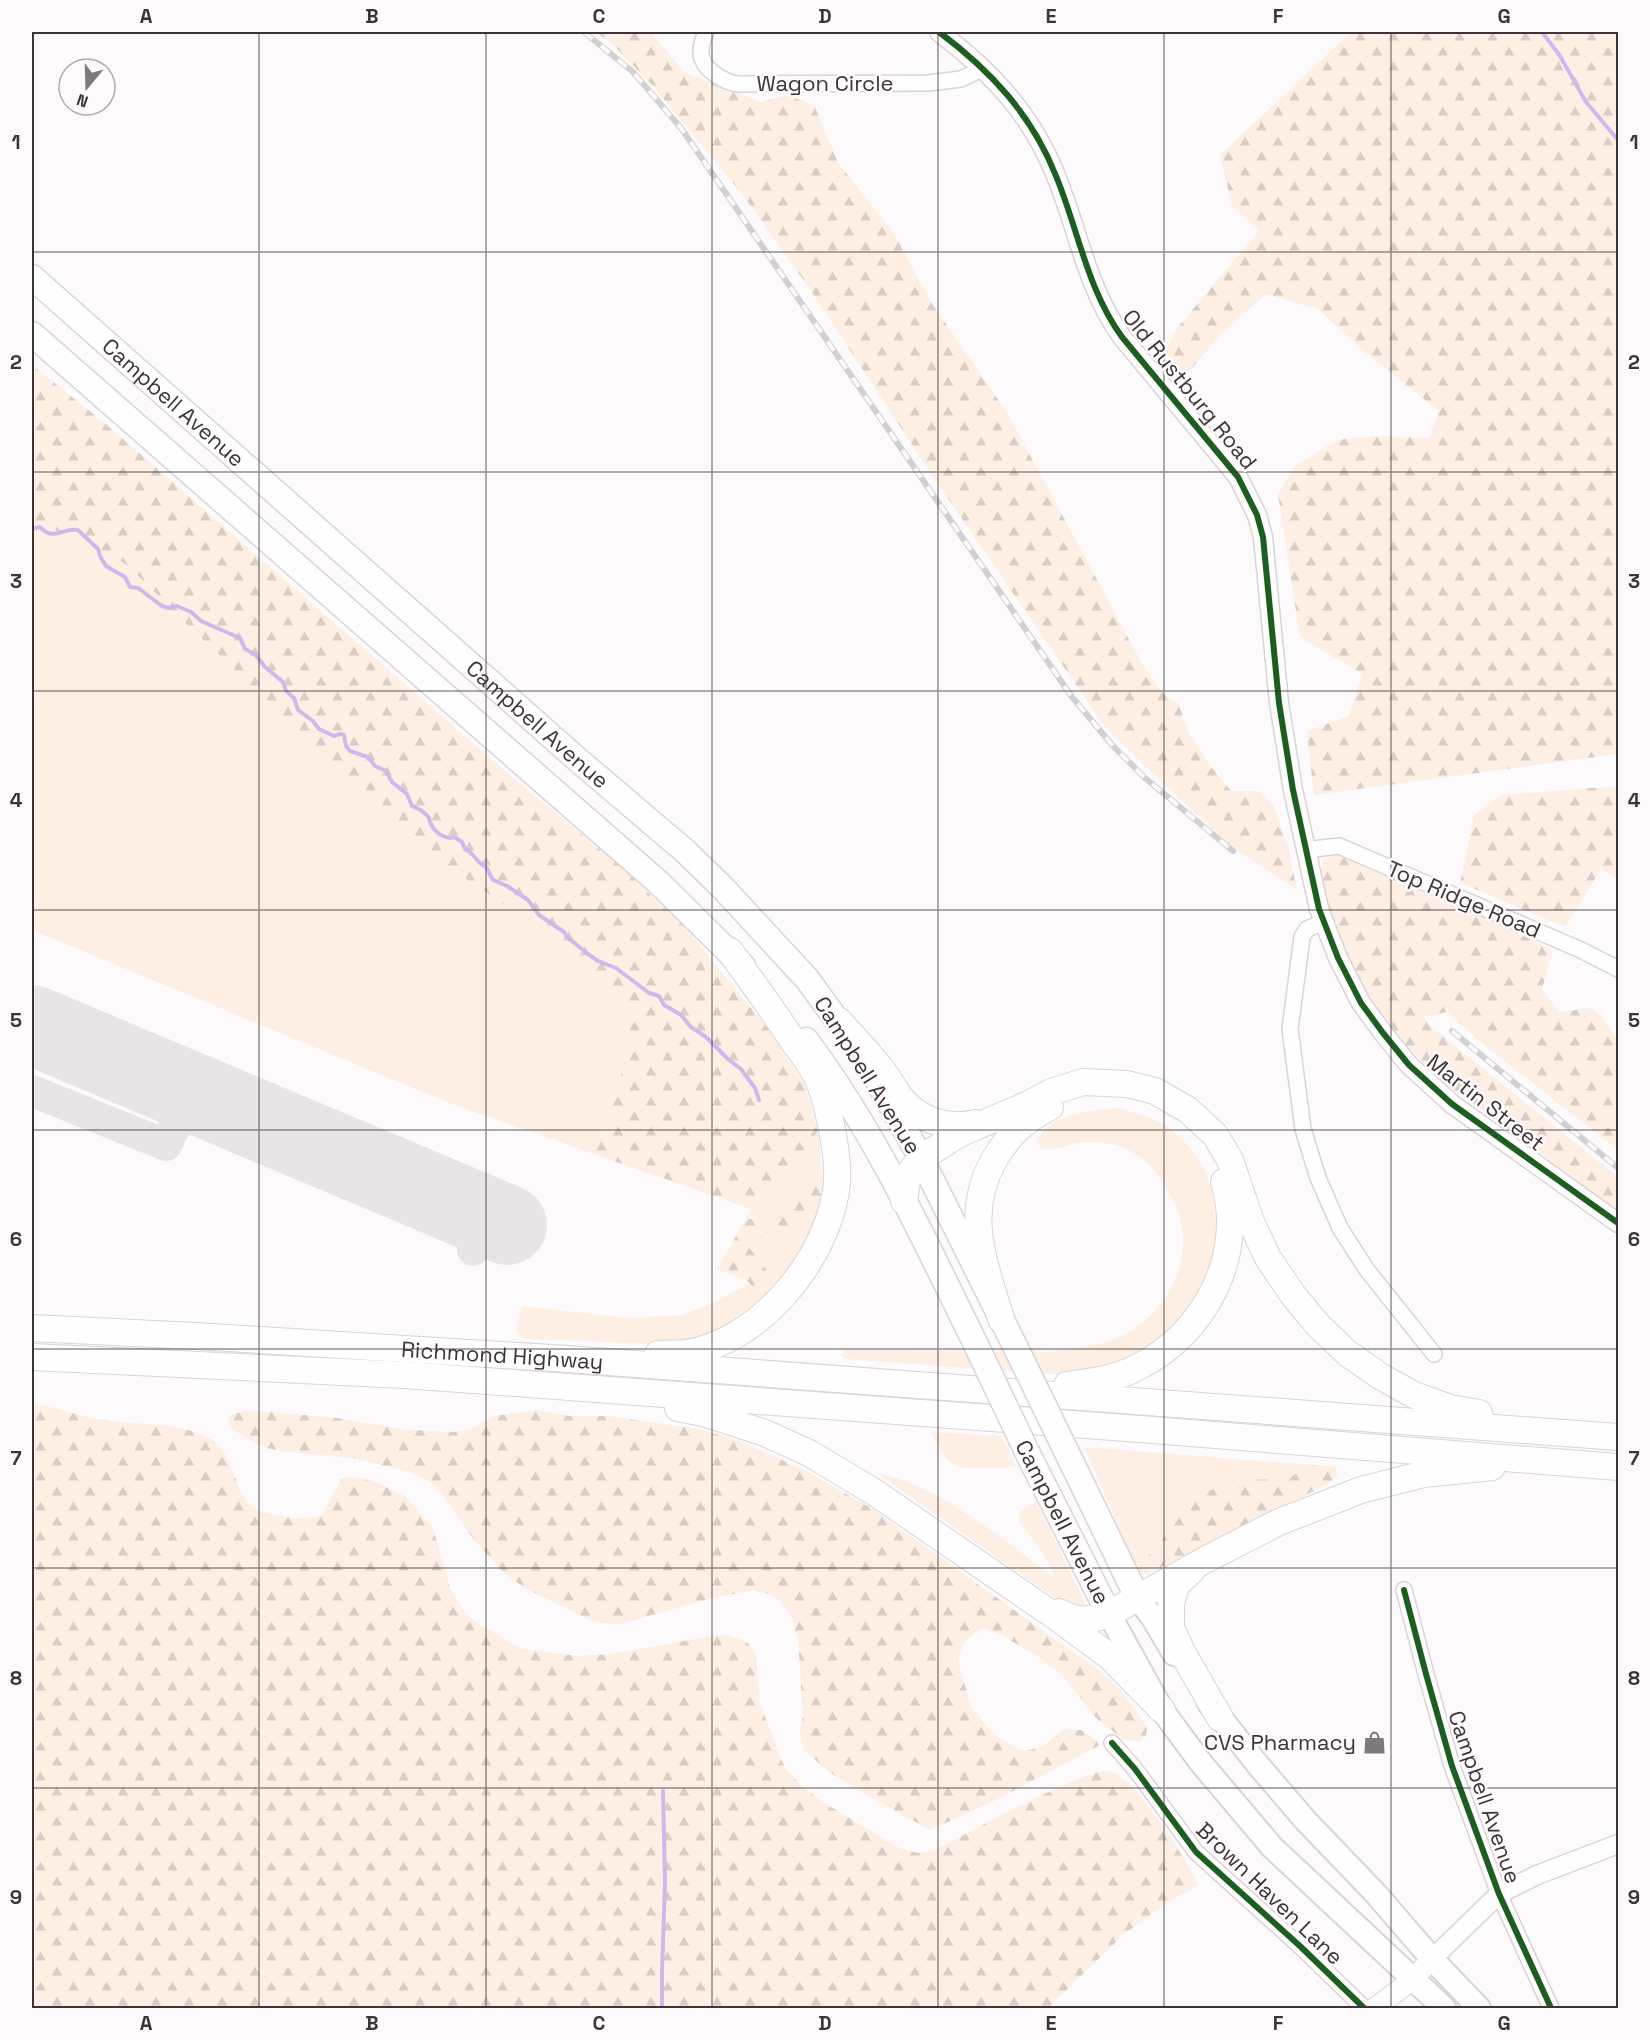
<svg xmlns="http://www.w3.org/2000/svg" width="1650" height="2040" font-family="'Space Grotesk',sans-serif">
	<defs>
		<pattern id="forest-firs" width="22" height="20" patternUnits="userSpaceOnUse" patternTransform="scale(1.5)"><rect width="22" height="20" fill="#fdefe4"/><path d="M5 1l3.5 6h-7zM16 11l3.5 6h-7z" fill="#dacec4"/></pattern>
	</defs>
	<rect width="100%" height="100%" fill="#fdfafb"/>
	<!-- green -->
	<g fill="#fdefe4">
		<path d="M32,521L83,541L113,556L127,565L164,601L175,617L189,626L266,700L306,746L338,776L462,876L573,951L606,979L624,998L628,1006L630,1040L627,1056L594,1154L449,1103L32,930Z"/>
		<path d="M1120,1108L1148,1117L1166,1125L1182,1139L1197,1156L1206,1173L1212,1192L1216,1221L1217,1244L1212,1270L1201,1293L1178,1324L1147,1348L1111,1367L1063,1375L845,1359L840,1354L847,1350L1049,1352C1070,1349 1092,1347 1112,1340C1166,1320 1200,1256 1174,1202C1163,1180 1149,1159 1126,1149C1112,1143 1091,1140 1076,1143C1064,1146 1054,1151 1041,1149L1037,1141C1039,1137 1042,1132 1045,1129C1064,1113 1097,1109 1120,1108Z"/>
		<path d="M818,1130L823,1180L764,1216L745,1220L751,1209L801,1161Z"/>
		<path d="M817,1223L803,1253L775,1288L771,1276L749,1247L751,1236Z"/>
		<path d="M750,1283L766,1297L731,1324L696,1340L654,1344L524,1339L516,1331L522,1306L629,1318L682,1315L713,1303Z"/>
		<path d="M931,1432L1001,1436L1016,1467C1001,1467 965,1472 953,1464C943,1457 936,1443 931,1432Z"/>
		<path d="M1084,1447L1314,1465L1286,1479L1266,1481L1188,1506L1153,1552L1135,1565Z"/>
		<path d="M877,1473C936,1483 1008,1543 1056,1579L1044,1555L1018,1520L1020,1512L1036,1501L1085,1602L1087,1609L1069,1608Z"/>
	</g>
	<!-- forest -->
	<g fill="url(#forest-firs)">
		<path d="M596,32H651L684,72L761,102L787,95L814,105L839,164L893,232L933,305L1008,414L1145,669L1165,695L1178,703L1189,733L1212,768L1231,791H1259L1273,805L1288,847L1297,890L1234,848L1152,773L1105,727L932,475L807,285L742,194L652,85L610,42Z"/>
		<path d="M1351,32H1618V754L1314,795L1307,731L1349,716L1362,674L1300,637L1278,494L1294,467L1337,440L1373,436L1429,438L1439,411L1363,351L1318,309L1266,294L1222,333L1186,375L1165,352L1178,327L1259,231L1232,206L1220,155Z"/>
		<path d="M32,365L107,425L515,780L618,864L685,927L768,1029L804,1083L818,1130L801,1161L751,1209L594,1154L627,1056L630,1040L628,1006L624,998L606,979L573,951L462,876L338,776L306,746L266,700L189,626L175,617L164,601L127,565L113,556L83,541L32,521Z"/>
		<path d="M1618,786V881L1601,869L1565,927L1460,883L1474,815L1501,795Z"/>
		<path d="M1337,855L1507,928L1553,950L1542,989L1559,1012L1592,1008L1604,1019L1618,1041V1150L1484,1045L1447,1012L1424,1017L1429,1025L1618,1177V1213L1496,1119L1449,1087L1399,1040L1364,989L1336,935L1327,914L1328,900L1321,878L1322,860Z"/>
		<path d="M823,1180L817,1223L751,1236L749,1247L771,1276L775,1288L766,1297L743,1278L717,1270L745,1220L764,1216Z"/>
		<path d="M32,1404C56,1406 79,1417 103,1420C136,1425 172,1422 203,1435C238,1449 230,1491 254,1508C260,1512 269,1513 276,1515C291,1519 306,1519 321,1516L342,1478L359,1477L383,1485L406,1497L433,1528L450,1588L463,1610L476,1622L519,1648L578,1656L611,1654L723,1634L746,1641L756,1654L760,1704L785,1768L803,1787L823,1802L901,1849L918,1853L935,1850C961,1837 1088,1767 1109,1771C1137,1777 1185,1860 1199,1885L1170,1901L1124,1934L1048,2008H32Z"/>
		<path d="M248,1410L337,1418L409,1430L453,1432L471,1429L494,1416L537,1410L570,1416H608L699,1429L742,1442L808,1472L871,1508L1101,1672L1121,1691L1147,1727L1146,1736L1140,1742L1123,1739L1096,1718L1063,1676L1036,1655L999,1634L984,1629L975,1632L963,1644L958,1662L971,1706L994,1735L1018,1749L1026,1751L1043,1746L1064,1729L1081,1730L1102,1744L992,1802L930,1830L865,1794L829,1772L804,1750L800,1732L803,1716L798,1638L790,1614L780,1601L769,1594L753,1590L709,1599L617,1625L592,1621L525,1588L503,1572L474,1540L440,1491L427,1480L409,1472L353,1458L286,1452L262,1447L233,1430L228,1424L230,1415Z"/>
		<path d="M1314,1465L1336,1467L1337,1476L1330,1483L1147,1574L1139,1571L1135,1565L1153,1552L1188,1506L1201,1495L1232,1480L1286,1479Z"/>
	</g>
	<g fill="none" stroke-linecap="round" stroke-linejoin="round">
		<!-- stream -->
		<g stroke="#d0b8ec" stroke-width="4">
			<path d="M1542,32L1560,56L1586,102L1618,140"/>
			<path d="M32,529L40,527C53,542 63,527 78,530L98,549L100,556L106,566L125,577L130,587L138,588L162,606L169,608L177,606L191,612L201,621L240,638L245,649L255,654L265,667L283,682L286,691L294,698L298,710L313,721L319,729L334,736L340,734L344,735L346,746L350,751L368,757L375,766L386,771L392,782L407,794L412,806C418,808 426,813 429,818C430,819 429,821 430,822C434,832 444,840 454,837L462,842L465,849L470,852L480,863L486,867L493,880L507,886L528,900L539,915L564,932L567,937L588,954L598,961L616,968L649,993L659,996L664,1005L681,1015L691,1027L706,1037L728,1059L741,1069L755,1088L759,1100"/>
			<path d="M662,2008V1972L665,1882L663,1791"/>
		</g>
		<!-- taxiway -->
		<g stroke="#e8e5e6" stroke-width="32">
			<path d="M32,1091L166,1145L191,1092"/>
			<path d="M473,1250L488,1217"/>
		</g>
		<!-- runway -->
		<path stroke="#e8e5e6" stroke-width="80" d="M32,1025L507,1225"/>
		<defs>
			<g id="minor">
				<path d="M706,32C704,37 701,44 701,51C700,68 723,82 738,84L928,83L961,79L984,68"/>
				<path d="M1305,850L1339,846L1581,950L1618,969"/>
				<path d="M1324,922L1307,929L1302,937L1290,1029L1303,1129L1318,1178L1340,1228L1367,1270L1434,1354"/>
				<path d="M1404,1590L1426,1674L1452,1766L1499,1894L1551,2008"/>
				<path d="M1112,1743L1135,1769L1196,1852L1301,1947L1364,2008"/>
			</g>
			<g id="tertiary">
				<path d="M939,32C991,71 1032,115 1056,176C1078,229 1087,289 1122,337L1238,477L1257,515L1263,537L1279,703L1293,790L1319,909L1338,958L1361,1003L1383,1033L1409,1065L1452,1104L1618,1223"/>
				<path d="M1432,1959L1499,1894L1537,1875L1618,1844"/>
			</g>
			<path id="secondary" d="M1375,2008L1412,1980L1432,1959"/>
			<g id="primary">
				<path d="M1137,1597L1153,1618L1174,1654"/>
				<path d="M1109,1614L1162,1710L1201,1763L1272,1847L1444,2008"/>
				<path d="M1209,1703L1258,1765L1306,1821L1377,1895L1432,1959L1479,2008"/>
			</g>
			<g id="trunk">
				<path id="s1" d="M32,277L578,760L685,851L722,887L807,979L850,1038"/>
				<path d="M32,334L658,882L743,966"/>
				<path d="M806,1040C876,1133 925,1241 976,1345"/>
				<path d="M878,1082L921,1158L1016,1348"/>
				<path d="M1030,1458L1109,1614"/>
				<path d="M1071,1461L1137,1597"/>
			</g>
			<g id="motorway">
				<path d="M839,1021C853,1037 869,1053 882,1070C889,1079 894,1089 900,1097C918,1120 948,1130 975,1123"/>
				<path d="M904,1201L908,1175L921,1158L959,1134L1029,1104L1051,1092L1083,1082L1127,1084L1155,1091L1188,1110L1215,1135L1230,1160L1251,1222L1268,1258L1293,1295L1317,1324L1347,1353L1380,1376L1414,1395L1450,1408L1479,1413"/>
				<path d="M1001,1319C985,1264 963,1215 994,1160C1009,1134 1024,1121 1050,1107"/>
				<path id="s2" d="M32,1328L195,1336L568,1359L1618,1437"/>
				<path d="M658,1354C667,1353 677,1354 686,1353C759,1342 825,1262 836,1191C841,1163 829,1106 818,1079C812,1066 802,1053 793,1041C773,1010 751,981 730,951"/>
				<path d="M32,1357L405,1375L1127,1428L1618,1467"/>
				<path d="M1067,1385C1091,1382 1116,1379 1138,1367C1205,1334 1246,1254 1224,1182"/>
				<path d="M678,1408L703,1413L765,1433L809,1453L874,1492L1059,1619L1109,1656L1162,1710"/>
				<path d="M1192,1570L1176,1585L1171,1603V1628L1182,1652L1220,1718"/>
				<path d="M1059,1612C1076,1622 1090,1621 1109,1614L1203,1561L1279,1522L1361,1490L1424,1474L1492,1467"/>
			</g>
		</defs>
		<!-- minor casing -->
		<use href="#minor" stroke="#d9d4d5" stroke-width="18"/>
		<!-- tertiary casing -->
		<use href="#tertiary" stroke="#d9d4d5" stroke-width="21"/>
		<!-- secondary casing -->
		<use href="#secondary" stroke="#d9d4d5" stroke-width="22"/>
		<!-- primary casing -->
		<use href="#primary" stroke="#d9d4d5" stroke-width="26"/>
		<!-- trunk casing -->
		<use href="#trunk" stroke="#d9d4d5" stroke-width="27"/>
		<!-- motorway casing -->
		<use href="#motorway" stroke="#d9d4d5" stroke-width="28"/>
		<!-- minor -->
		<use href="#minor" stroke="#fffefe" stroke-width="15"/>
		<!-- tertiary -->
		<use href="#tertiary" stroke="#fffefe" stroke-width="18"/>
		<!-- secondary -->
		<use href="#secondary" stroke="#fffefe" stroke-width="20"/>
		<!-- primary -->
		<use href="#primary" stroke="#fffefe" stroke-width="22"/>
		<!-- trunk -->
		<use href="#trunk" stroke="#fffefe" stroke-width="24"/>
		<!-- motorway -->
		<use href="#motorway" stroke="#fffefe" stroke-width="26"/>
		<defs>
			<g id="rail">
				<path d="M584,32L633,72L681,128L1072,697L1113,746L1145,778L1233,851"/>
				<path d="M1452,1031L1618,1168"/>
			</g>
		</defs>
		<!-- rail casing -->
		<use href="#rail" stroke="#d2d0d0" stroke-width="6"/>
		<!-- rail -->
		<use href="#rail" stroke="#fef9fa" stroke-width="4" stroke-dasharray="11" stroke-linecap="butt"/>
		<defs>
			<g id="trunk-bridge">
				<path d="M976,1345L1030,1458"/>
				<path d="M1016,1348L1071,1461"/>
			</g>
		</defs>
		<!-- trunk-bridge casing -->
		<use href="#trunk-bridge" stroke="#d9d4d5" stroke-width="27" stroke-linecap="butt"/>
		<!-- trunk-bridge -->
		<use href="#trunk-bridge" stroke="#fffefe" stroke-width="24"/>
		<defs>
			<g id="cycleway">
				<path d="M939,32C991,71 1032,115 1056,176C1078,229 1087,289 1122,337L1238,477L1257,515L1263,537L1279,703L1293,790L1319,909L1338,958L1361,1003L1383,1033L1409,1065L1452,1104L1618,1223"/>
				<path d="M1404,1590L1426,1674L1452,1766L1499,1894L1551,2008"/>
				<path d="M1112,1743L1135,1769L1196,1852L1301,1947L1364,2008"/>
			</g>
		</defs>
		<!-- cycleway casing -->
		<use href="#cycleway" stroke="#fef9fa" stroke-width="10"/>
		<!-- cycleway -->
		<use href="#cycleway" stroke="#1b5e20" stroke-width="6"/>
	</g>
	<!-- grid -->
	<path fill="none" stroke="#3d3436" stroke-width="1.5" stroke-opacity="0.55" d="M259,32V2008M486,32V2008M712,32V2008M938,32V2008M1164,32V2008M1391,32V2008M32,252H1618M32,472H1618M32,691H1618M32,910H1618M32,1130H1618M32,1349H1618M32,1568H1618M32,1788H1618"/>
	<!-- icons -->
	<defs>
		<symbol id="shop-bare" viewBox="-9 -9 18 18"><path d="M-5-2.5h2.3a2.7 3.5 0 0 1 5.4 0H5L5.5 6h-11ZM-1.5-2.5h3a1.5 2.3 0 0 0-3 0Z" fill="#80797b" stroke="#fef9fa" stroke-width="2.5" paint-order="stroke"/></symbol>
	</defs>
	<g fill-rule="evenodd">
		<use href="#shop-bare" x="1358" y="1726" width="33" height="33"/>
	</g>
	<g text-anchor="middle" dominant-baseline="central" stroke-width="5" stroke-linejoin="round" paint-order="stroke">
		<!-- street labels -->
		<g font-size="22" fill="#3d3436" stroke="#fef9fa">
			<text x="825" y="83">Wagon Circle</text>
			<text transform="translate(1190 389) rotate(51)">Old Rustburg Road</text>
			<text stroke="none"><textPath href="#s1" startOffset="189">Campbell Avenue</textPath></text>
			<text stroke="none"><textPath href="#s1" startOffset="675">Campbell Avenue</textPath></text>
			<text transform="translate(1464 899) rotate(23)">Top Ridge Road</text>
			<text transform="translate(868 1075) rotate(58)">Campbell Avenue</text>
			<text transform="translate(1486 1102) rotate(38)">Martin Street</text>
			<text stroke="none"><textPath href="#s2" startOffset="471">Richmond Highway</textPath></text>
			<text transform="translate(1063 1522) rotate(63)">Campbell Avenue</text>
			<text transform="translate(1485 1797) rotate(71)">Campbell Avenue</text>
			<text transform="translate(1270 1893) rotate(44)">Brown Haven Lane</text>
		</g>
		<!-- poi labels -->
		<g font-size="22" fill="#3d3436" stroke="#fef9fa" text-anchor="end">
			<text x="1356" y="1742">CVS Pharmacy</text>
		</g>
	</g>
	<!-- border -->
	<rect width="1650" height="2040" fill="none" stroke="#fef9fa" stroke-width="66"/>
	<!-- north arrow -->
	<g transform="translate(87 87) rotate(199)"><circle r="28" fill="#fef9fa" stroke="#b1aaac" stroke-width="1.5"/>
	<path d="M0-4.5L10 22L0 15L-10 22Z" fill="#80797b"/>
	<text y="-9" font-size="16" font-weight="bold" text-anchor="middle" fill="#3d3436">N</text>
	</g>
	<rect x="33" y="33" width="1584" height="1974" fill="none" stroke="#3d3436" stroke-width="2"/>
	<g font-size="20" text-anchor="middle" font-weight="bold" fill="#3d3436">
		<text x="146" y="23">A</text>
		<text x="372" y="23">B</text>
		<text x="599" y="23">C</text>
		<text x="825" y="23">D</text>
		<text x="1051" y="23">E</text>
		<text x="1278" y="23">F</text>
		<text x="1504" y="23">G</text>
		<text x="16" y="149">1</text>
		<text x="1634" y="149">1</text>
		<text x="16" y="369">2</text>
		<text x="1634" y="369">2</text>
		<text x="16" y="588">3</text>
		<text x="1634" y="588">3</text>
		<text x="16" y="807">4</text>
		<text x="1634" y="807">4</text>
		<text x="16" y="1027">5</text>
		<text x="1634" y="1027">5</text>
		<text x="16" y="1246">6</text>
		<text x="1634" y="1246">6</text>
		<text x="16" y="1465">7</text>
		<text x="1634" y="1465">7</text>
		<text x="16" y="1685">8</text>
		<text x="1634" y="1685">8</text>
		<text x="16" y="1904">9</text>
		<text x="1634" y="1904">9</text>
		<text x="146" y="2030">A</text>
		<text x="372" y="2030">B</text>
		<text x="599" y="2030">C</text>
		<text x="825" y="2030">D</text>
		<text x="1051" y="2030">E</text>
		<text x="1278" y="2030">F</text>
		<text x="1504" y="2030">G</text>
	</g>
</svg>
